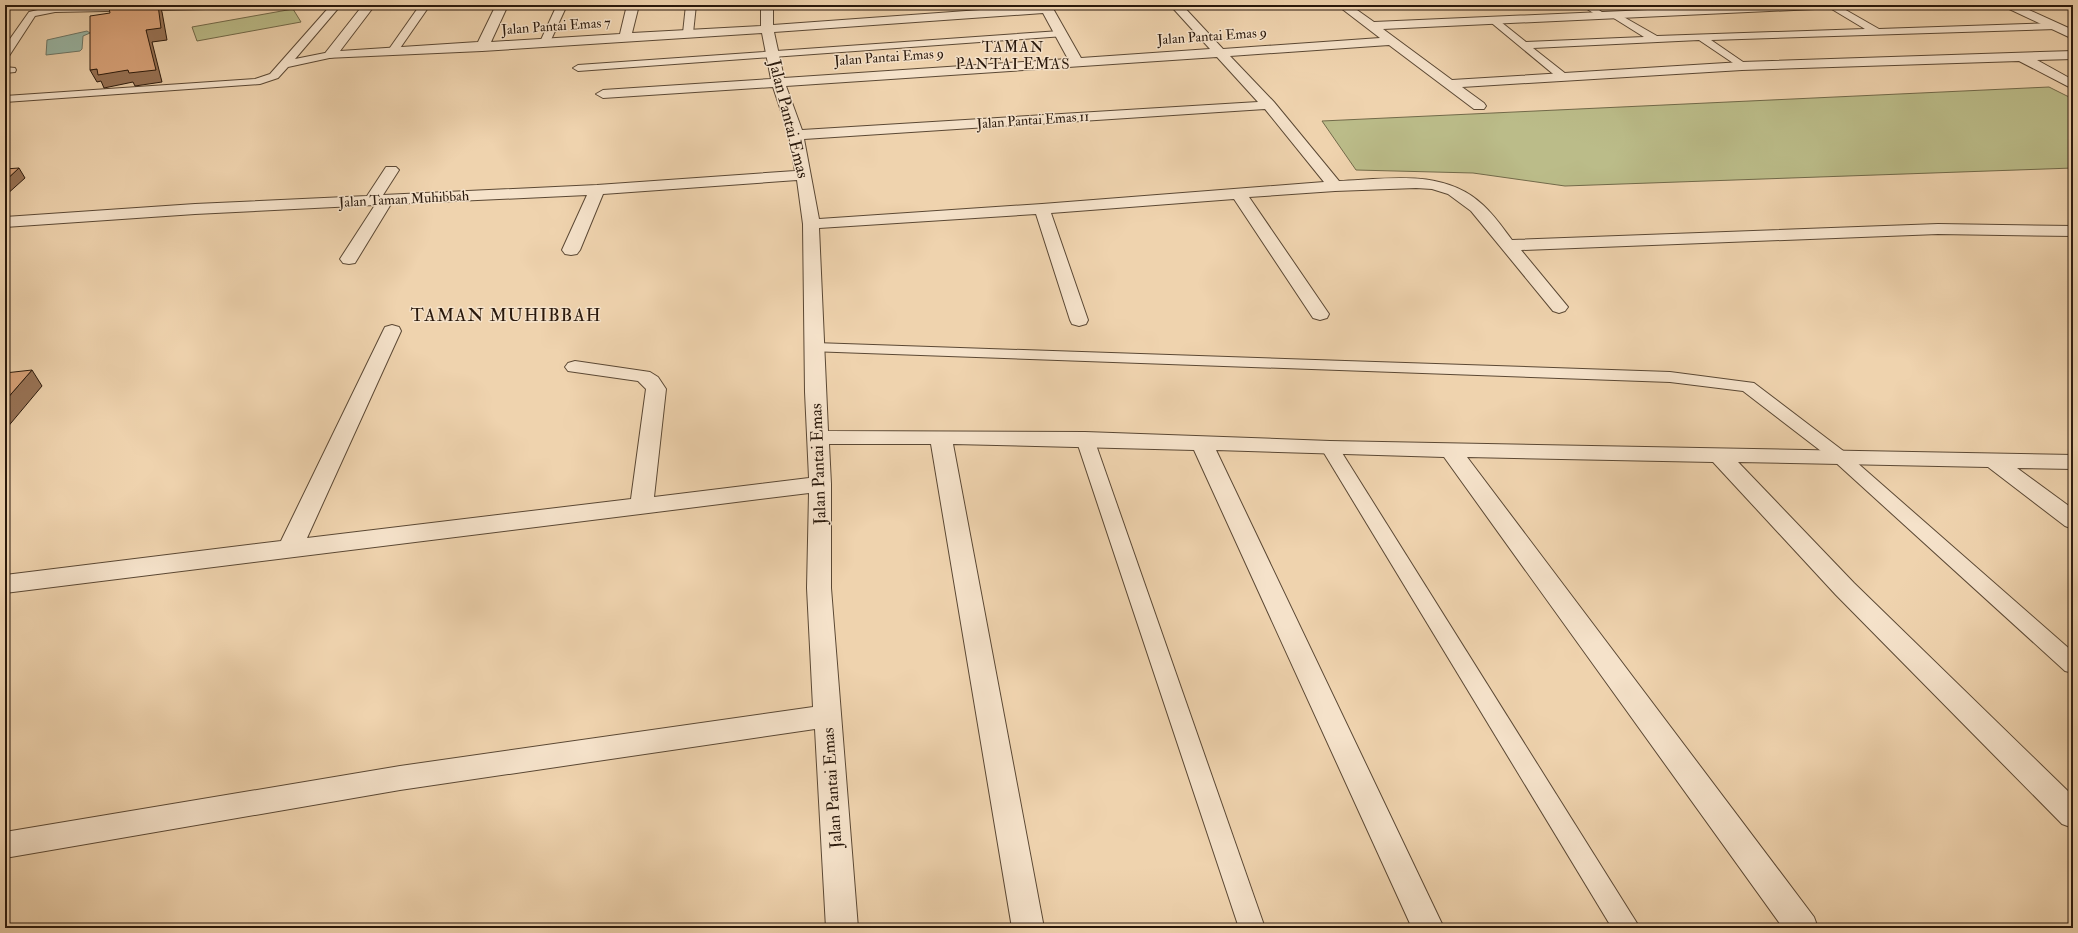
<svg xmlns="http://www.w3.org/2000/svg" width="2078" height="933" font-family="'IM FELL Double Pica',serif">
	<rect width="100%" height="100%" fill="#efd3ae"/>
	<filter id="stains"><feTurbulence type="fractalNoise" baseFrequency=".005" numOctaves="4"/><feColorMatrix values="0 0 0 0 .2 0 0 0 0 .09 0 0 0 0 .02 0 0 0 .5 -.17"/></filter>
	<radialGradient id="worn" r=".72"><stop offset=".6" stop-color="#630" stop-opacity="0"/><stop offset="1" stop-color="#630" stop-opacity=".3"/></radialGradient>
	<!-- green -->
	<g fill="#bbbc89" stroke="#726a4a">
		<path d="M293,9L301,22L197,41L192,27Z"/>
		<path d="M2049,87L2073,99V168L1565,186L1473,173L1356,170L1322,121Z"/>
	</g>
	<!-- water -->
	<path fill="#9ab8a7" stroke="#6d7869" d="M87,31L90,33L83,36L82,49L80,51L46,55L47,40Z"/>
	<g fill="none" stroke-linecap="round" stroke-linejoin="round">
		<defs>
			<g id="lane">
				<path d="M114,5H262L257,8L55,12L35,16L9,56L5,57V46L29,12L55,6Z"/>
				<path d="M331,5H341L295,59L330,52L335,55L334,57L288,67L278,78L260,84L5,102V96L255,79L270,74Z"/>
				<path d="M420,5H430L396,54H388L387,52Z"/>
				<path d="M557,5H567L550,42L549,44H541L540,42Z"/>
				<path d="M686,5H696L693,33L688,36L683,33Z"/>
				<path d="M1581,5H1592L1606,15L1601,18Z"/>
				<path d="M1825,5H1837L1879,29L2056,23L2061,26L2056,29L1711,40L1746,64L1747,66L1746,68L1742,69L1699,40L1533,48L1566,74L1567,76L1566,78H1558L1488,20L1490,18H1496L1526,42L1644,37L1612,17L1610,15L1615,12L1657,36L1865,29Z"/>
				<path d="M1060,31L1064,32V36L578,71L573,68L578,65Z"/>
				<path d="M5,67L15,68L16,70L15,72L5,73Z"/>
				<path d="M815,343L1670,372L1754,383L1846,453L2073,652V673L2065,671L1834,461L1743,391L1670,382L809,351L807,348L809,345Z"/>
				<path d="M1085,434L1091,435L1094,439L1265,928H1239L1076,439L1079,435Z"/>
				<path d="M1330,443L1336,444L1339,448L1640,928H1612L1321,448L1324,444Z"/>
			</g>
			<g id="street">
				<path d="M363,5H375L340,51L478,42L496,5H508L491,42L620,34L627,5H639L632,33L761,26V5H773V25L1051,5L1081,58L1210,49L1170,5H1182L1223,49L1380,38L1337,5H1350L1374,22L1760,5H1842L1836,8L1383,29L1452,80L1742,62L2073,51V59L2037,60L2073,80V89L2019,61L1742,70L1462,87L1484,103L1486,106L1484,109H1474L1389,45L1230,56L1274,102L1339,181C1388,179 1444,168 1483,205C1494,215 1503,228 1512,240L1938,224L2073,226V236L1938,234L1521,250L1568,307L1565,311L1559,313L1553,311L1471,211L1448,194L1432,189L1416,188L1335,191L1249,197L1329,314L1327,318L1320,320L1313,318L1234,199L1051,213L1088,320L1086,324L1079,326L1072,324L1070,320L1036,214L819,228L828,431L1085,432L1330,441L2073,455V469L2017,468L2073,509V529L2065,526L1988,467L1738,462L1854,583L2073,796V828L2062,824L1836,595L1713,462L1467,457L1814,917L1818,928H1783L1444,457L1216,450L1444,928H1412L1194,450L953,444L1044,928H1012L931,444H829L831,484V588L858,928H826L815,729L400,790L5,858V832L400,766L813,707L807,588L809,493L5,593V575L281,541L383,331L385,327L392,325L399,327L401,331L307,538L631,499L646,389L638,381L568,371L565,367L568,363L575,361L650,372L658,377L666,389L654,497L809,478L805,392L803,224L797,180L603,194L580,250L577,254L571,255L565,254L562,250L587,195L391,204L355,263L349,264L343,263L340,259L375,205L195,214L5,227V217L195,204L367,196L386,167H396L399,170L383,195L597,185L795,171L789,135L773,87L603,98L596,94L603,90L771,79L762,33L482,51L326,58L324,55L326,52ZM1043,13L1068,59L784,78L774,32ZM1217,57L1258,102L802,130L786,86ZM1265,109L1324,182L1042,204L819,219L804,139Z"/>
				<path d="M2003,5H2018L2073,30V39L2005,7Z"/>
			</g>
		</defs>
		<!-- lane casing -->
		<use href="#lane" stroke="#5b4834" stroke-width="2"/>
		<!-- street casing -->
		<use href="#street" stroke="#5b4834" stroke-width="2"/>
		<!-- lane -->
		<use href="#lane" fill="#f5e2ca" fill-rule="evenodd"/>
		<!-- street -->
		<use href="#street" fill="#f5e2ca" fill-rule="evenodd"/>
	</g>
	<!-- shaded-wall -->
	<g fill="#997457" stroke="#2a190c">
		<path d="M158,5H159L162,12L167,40L152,42L162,82L135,86L133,82L104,88L101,81L97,82L90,70L97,69L128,70Z"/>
		<path d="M19,168L25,178L5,196V181Z"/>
		<path d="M32,370L42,386L6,429L5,428V401Z"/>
	</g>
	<!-- building -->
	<g fill="#dba57c" stroke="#2a190c">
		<path d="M131,5H158L161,28L146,30L156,70L129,73L128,70L98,75L97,69L90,70V16L110,13L109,8Z"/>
		<path d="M19,168L5,181V169Z"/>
		<path d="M32,370L5,401V373Z"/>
	</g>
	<g text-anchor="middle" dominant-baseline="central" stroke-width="3" stroke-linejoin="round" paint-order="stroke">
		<!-- far-street labels -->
		<g font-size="14" fill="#2a190c" stroke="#f5e2ca">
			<text transform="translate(556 26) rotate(-4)">Jalan Pantai Emas 7</text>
			<text transform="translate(1212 36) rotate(-4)">Jalan Pantai Emas 9</text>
			<text transform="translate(889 57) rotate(-4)">Jalan Pantai Emas 9</text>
			<text transform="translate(1033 120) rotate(-4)">Jalan Pantai Emas 11</text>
			<text transform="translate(404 199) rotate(-3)">Jalan Taman Muhibbah</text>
		</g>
		<!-- far-neighbourhood labels -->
		<g font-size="15" letter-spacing="1" fill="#2a190c" stroke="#f5e2ca">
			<text x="1013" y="47">TAMAN<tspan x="1013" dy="17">PANTAI EMAS</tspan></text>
		</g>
		<!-- street labels -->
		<g font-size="17" fill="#2a190c" stroke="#f5e2ca">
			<text transform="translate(789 119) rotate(76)">Jalan Pantai Emas</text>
			<text transform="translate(818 464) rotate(-92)">Jalan Pantai Emas</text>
			<text transform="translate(832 788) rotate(-94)">Jalan Pantai Emas</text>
		</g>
		<!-- neighbourhood labels -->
		<g font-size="18" letter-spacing="1" fill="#2a190c" stroke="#f5e2ca">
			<text x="506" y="315">TAMAN MUHIBBAH</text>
		</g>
	</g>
	<!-- margin -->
	<rect width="2078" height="933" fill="none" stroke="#efd3ae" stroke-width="20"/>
	<rect x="6" y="6" width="2066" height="921" fill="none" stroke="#2a190c" stroke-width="2"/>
	<rect x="10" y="10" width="2058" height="913" fill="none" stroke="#2a190c"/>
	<rect width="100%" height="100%" filter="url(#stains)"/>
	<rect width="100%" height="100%" fill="url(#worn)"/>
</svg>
